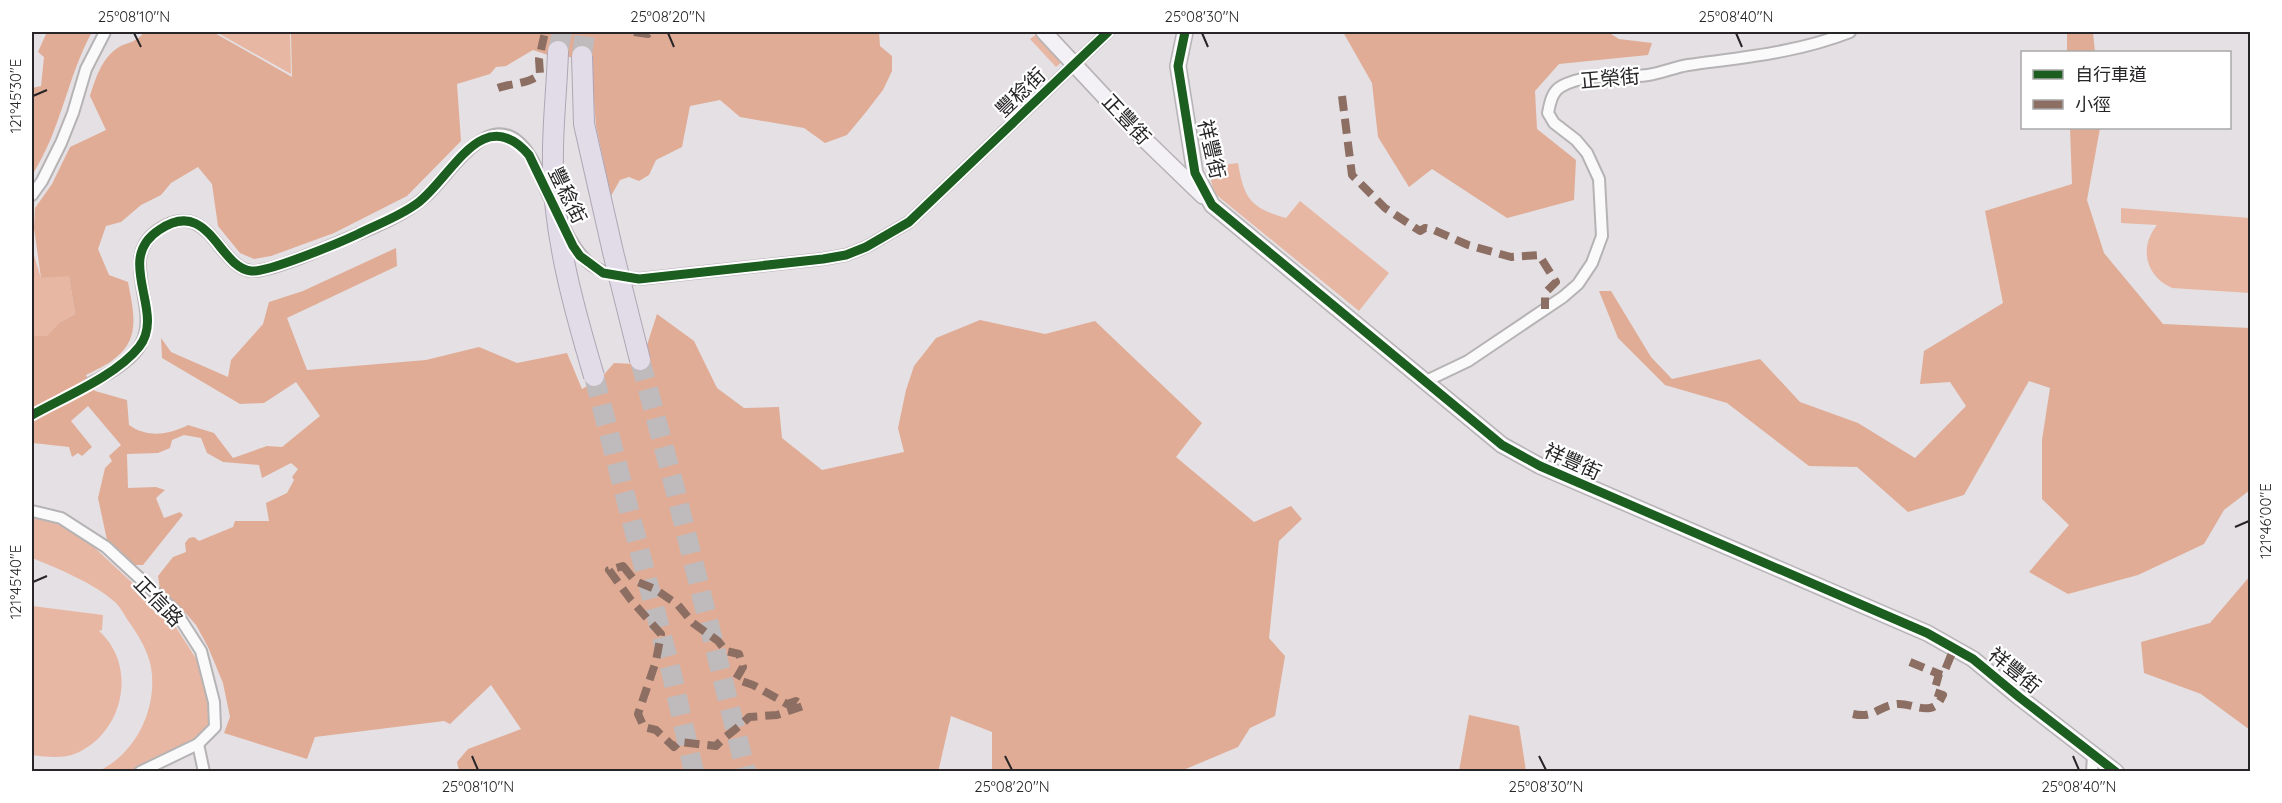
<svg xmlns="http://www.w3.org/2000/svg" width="2282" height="803" font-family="Quicksand,'Noto Sans TC',sans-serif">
	<rect width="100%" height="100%" fill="#e5e0e3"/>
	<!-- green -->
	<g fill="#e8b7a3">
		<path d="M216,32H290L291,74Z"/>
		<path d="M1038,33L1064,60L1056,67L1030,39Z"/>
		<path d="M1238,163C1244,199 1251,208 1286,218L1300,201L1389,273L1359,311L1214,193L1208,167Z"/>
		<path d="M2121,208L2250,218V293L2172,288C2145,276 2139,247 2157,225L2121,223Z"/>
		<path d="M32,249L41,278L69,275L75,314L60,322L47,337L36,336L32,333Z"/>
		<path d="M32,518L55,523L82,536L170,618L197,660L208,703L209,721L206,731L191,744L133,771H99C136,753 158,708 151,667C148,651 139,636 129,622C125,616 121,608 116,603C94,583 59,569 32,558Z"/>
		<path d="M32,606L103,615L102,630L99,631C138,666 124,732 77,753C62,759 47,757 32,755Z"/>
	</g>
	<!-- forest -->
	<g fill="#e0ac96">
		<path d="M59,32H92C67,77 61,131 32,175V88L41,86L44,57L38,52L46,34Z"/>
		<path d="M144,32H213L292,77L291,32H879L880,46L892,56V71L883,90L866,112L847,135L825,143L804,128L740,117L720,100L690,106L682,147L656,160L649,175L639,181L629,177L620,180L611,196L596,126L591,65L585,58L551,56L533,50L506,66L496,67L490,74L457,84L461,141L407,196L334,233L271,256L254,259L240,253L218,226L212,184L198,167L171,183L161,195L141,205L121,222L106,226L98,249L109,275L128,282C133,310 142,339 114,359C106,366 95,370 86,375L95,391L127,400L129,425C147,438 169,435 188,425L214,433L233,458L267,446L282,447L320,416L296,382L264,403L240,404L162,358L161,338L171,352L228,377L231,360L263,324L269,302L303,291L396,248L397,266L287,318L307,370L426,360L479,347L517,363L567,353L582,389L600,379L614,363L635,364L647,345L657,314L694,341L717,388L744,408L779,407L782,438L822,470L904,452L898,428L906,390L914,366L936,338L980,320L1045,334L1095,321L1202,423L1176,457L1254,522L1291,506L1302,519L1279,541L1269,638L1285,656L1275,716L1250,728L1238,747L1181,771H992V732L951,716L939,768V771H459L457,762L468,749L521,729L491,685L450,724L444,721L315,737L307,759L224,733L230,717L223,683L208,647L196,625L182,609L160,589L158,576L173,557L186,552L185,543L189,538L194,537L199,541L233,527L235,521H269L266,503L287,493L294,480L292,477L298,469L291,463L262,478L259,465L223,462L207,453L201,438L184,435L172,440L170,448L158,453L127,454L128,488L156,487L165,490L156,498L164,518L180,512L183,515L143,565H133L107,540L98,498L105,468L112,461L109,456L121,445L88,406L71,421L92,447L82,456L78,453L72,457L69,447L33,443L32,437V333L36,336H47L60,322L75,314L69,276L41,278L34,228L35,208L52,184L70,147L106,130L90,96C95,80 101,60 116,49C127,41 134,45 144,32Z"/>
		<path d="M1343,32H1608L1619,39L1652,43L1648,55L1559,64L1535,91L1537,129L1576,160L1574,200L1507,218L1432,169L1409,187L1378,137L1372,83Z"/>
		<path d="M2067,32H2093L2095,52H2067Z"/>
		<path d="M2070,128H2100L2087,200L2104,253L2163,324L2250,328V490L2224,510L2204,544L2138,575L2068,594L2029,572L2069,525L2042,499V440L2050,388L2029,381L1964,495L1908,512L1857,467L1809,466L1727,403L1665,385L1618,338L1599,291H1611L1651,357L1672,379L1760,359L1800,402L1858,423L1915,458L1966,406L1950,382L1920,384L1924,351L2003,303L1985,211L2072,184Z"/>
		<path d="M2250,576V730L2201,694L2144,673L2141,642L2210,623Z"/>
		<path d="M1469,715L1519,726L1526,771H1459Z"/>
	</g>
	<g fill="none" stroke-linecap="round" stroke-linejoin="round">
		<!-- street-tunnel -->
		<path stroke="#bfbbbd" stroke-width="10" stroke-dasharray="10 5" stroke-linecap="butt" d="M32,415L91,383"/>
		<!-- highway-tunnel -->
		<g stroke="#bfbbbd" stroke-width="20" stroke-dasharray="20 10" stroke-linecap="butt">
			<path d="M558,51L562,32"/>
			<path d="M582,56L585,32"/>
			<path d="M640,360L674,485L746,772"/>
			<path d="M594,376L672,675L694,772"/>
		</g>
		<defs>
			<g id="street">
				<path d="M32,195L42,181L61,143L73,113L86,69L105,32"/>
				<path d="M564,227C582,265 597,275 639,279L823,259L846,255L866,247L909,222L1108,32"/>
				<path d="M1424,382L1468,361L1563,297L1578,284L1592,263L1602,236L1599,179L1587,153L1576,140L1554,123L1548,113C1550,103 1552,91 1562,86C1588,72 1620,79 1648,75C1662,73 1675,67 1688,65C1745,57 1796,53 1850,32"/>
				<path d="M91,383C107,375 132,361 141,344C161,307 117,258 158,230C209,196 217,266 251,271C269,273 327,247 346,239C373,228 404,216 426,196C452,173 493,98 530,156C538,168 543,184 549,197"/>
				<path d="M32,511L61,518L106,547L176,612L201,651L214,702L215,727L198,744L140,772"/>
				<path d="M198,744L204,772"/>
				<path d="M2092,772L2093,755"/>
			</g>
			<g id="secondary">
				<path d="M1044,32L1143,138L1203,196"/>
				<path d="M1185,32L1178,66L1195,173L1212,205L1502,445L1540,466L1927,633L1973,659L2019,697L2116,772"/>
			</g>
		</defs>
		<!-- street casing -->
		<use href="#street" stroke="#b6b3b5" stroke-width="14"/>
		<!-- secondary casing -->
		<use href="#secondary" stroke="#b6b3b5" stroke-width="18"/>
		<!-- street -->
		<use href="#street" stroke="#fbfafb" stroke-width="10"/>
		<!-- secondary -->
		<use href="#secondary" stroke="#f3f1f6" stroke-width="15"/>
		<defs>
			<g id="highway-bridge">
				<path d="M558,51C557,89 552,128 553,166C554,237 574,309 594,376"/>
				<path d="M582,56L584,124L613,252L640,360"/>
			</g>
		</defs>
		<!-- highway-bridge casing -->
		<use href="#highway-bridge" stroke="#afa6b5" stroke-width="22" stroke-linecap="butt"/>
		<!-- highway-bridge -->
		<use href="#highway-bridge" stroke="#e2dbe8" stroke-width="20"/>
		<!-- quiet -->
		<g stroke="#8d6e63" stroke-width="8" stroke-dasharray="15 8" stroke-linecap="butt">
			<path d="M634,32L648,34L650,32"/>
			<path d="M498,88C512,83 529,84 540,74L539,59L545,32"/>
			<path d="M1342,96L1352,175L1385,208L1420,231L1425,228L1434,230L1468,245L1511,257L1539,255L1556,282L1545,293V309"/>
			<path d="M623,566L635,581L655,589L678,605L693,623L718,641L726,651L739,654L743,667L736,679L753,685L787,704L796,701L803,706L777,715L749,717C739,728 726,735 716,746L679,742L674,747L656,730L644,727L638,714L656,661L661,634L631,600L609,570Z"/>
			<path d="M1910,662L1939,674"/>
			<path d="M1853,714C1875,719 1877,706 1897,704C1908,703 1920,710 1930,708C1937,707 1940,701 1943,695L1934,692L1939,674L1943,675L1954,648"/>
		</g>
		<defs>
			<g id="cycleway">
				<path d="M1185,32L1178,66L1195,173L1212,205L1502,445L1540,466L1927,633L1973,659L2019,697L2116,772"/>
				<path d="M32,415C64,397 116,376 139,347C167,312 113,260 159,230C209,196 218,267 251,271C267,273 341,242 358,234C378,224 401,216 419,202C453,175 483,102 529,155L573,246L580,256L603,273L639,279L823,259L846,255L866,247L909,222L1108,32"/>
			</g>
		</defs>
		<!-- cycleway casing -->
		<use href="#cycleway" stroke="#fff" stroke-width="13"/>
		<!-- cycleway -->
		<use href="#cycleway" stroke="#1b5e20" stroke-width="9"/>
	</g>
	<!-- ticks -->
	<path fill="none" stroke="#272527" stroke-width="2" d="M134,33L141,47M668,33L674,47M1202,33L1208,47M1736,33L1742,47M33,96L47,90M2235,527L2249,521M33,582L47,576M472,756L478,770M1005,756L1012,770M1539,756L1546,770M2073,756L2079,770"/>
	<g text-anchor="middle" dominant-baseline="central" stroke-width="4.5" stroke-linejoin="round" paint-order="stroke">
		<!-- street labels -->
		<g font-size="20" fill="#272527" stroke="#fff">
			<text transform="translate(1610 78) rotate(-5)">正榮街</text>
			<text transform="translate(1020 92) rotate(-44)">豐稔街</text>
			<text transform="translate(1127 119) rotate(47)">正豐街</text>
			<text transform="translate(1212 149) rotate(77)">祥豐街</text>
			<text transform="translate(568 195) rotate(64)">豐稔街</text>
			<text transform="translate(1573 461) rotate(24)">祥豐街</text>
			<text transform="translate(159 601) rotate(46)">正信路</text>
			<text transform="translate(2015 670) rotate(39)">祥豐街</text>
		</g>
	</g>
	<!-- border -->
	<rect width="2282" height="803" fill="none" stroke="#ffffff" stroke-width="66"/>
	<!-- legend -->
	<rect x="2021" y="51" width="210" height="78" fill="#ffffff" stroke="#a9a8a9" stroke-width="1.5"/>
	<rect x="2033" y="70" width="30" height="9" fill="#1b5e20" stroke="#a9a8a9" stroke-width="1.5"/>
	<text x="2075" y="81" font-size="18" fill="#272527">自行車道</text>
	<rect x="2033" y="100" width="30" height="9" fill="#8d6e63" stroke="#a9a8a9" stroke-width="1.5"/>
	<text x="2075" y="111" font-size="18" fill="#272527">小徑</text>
	<rect x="33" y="33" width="2216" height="737" fill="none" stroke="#272527" stroke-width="2"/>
	<g font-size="15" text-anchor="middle" fill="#272527">
		<text x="134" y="22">25°08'10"N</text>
		<text x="668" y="22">25°08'20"N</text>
		<text x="1202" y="22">25°08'30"N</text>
		<text x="1736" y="22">25°08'40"N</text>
		<text transform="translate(16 96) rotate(-90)" y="5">121°45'30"E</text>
		<text transform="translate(2266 521) rotate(-90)" y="5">121°46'00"E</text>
		<text transform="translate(16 582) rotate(-90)" y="5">121°45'40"E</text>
		<text x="478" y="792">25°08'10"N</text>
		<text x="1012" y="792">25°08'20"N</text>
		<text x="1546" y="792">25°08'30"N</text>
		<text x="2079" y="792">25°08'40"N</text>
	</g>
</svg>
